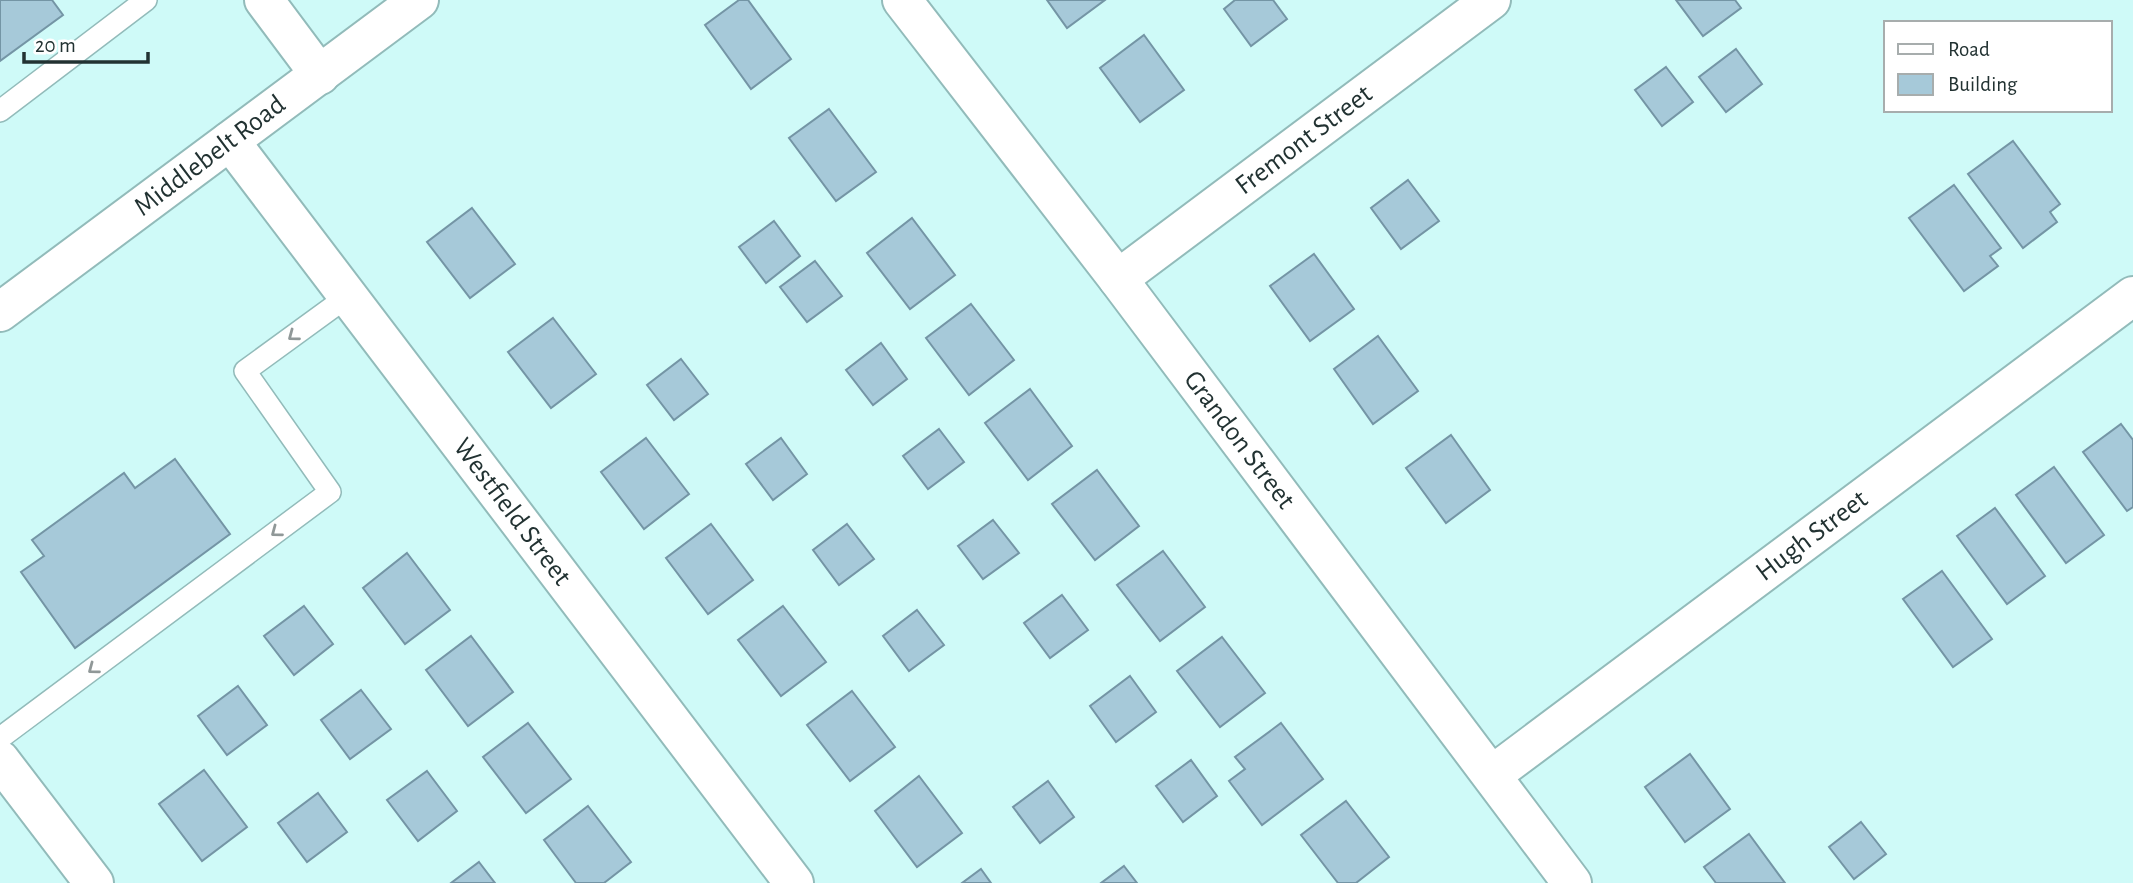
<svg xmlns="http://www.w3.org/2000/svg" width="2133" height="883" font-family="'Alegreya Sans',sans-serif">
	<rect width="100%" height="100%" fill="#cffaf8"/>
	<!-- building -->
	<g fill="#a6c9d9" stroke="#7495a5" stroke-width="2">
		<path d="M0,0H52L63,15L0,61Z"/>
		<path d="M739,0H748L791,59L751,89L705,25Z"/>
		<path d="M1047,0H1105L1067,28Z"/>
		<path d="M1235,0H1273L1287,19L1251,46L1224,9Z"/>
		<path d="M1676,0H1735L1741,8L1703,36Z"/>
		<path d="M1144,35L1184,90L1140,122L1100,68Z"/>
		<path d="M1736,49L1762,84L1726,112L1699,77Z"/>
		<path d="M1666,67L1693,102L1662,126L1635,90Z"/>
		<path d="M829,109L876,172L836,201L789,138Z"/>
		<path d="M2013,141L2060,204L2050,212L2057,222L2023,248L1968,174Z"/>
		<path d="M1408,180L1439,221L1401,249L1371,208Z"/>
		<path d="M1954,185L2001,248L1990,256L1998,266L1964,291L1909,218Z"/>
		<path d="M472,208L515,264L470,298L427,242Z"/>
		<path d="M912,218L955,275L910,309L867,253Z"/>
		<path d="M774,221L800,256L766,283L739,247Z"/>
		<path d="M1314,254L1354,309L1310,341L1270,286Z"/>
		<path d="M815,261L842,296L807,322L780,287Z"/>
		<path d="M971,304L1014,360L969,395L926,338Z"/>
		<path d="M553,318L596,374L551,408L508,352Z"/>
		<path d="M1378,336L1418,391L1373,424L1334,369Z"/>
		<path d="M881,343L907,379L873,405L846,370Z"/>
		<path d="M681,359L708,394L674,420L647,385Z"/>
		<path d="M1030,389L1072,446L1028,480L985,423Z"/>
		<path d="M2121,424L2133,440V507L2127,511L2083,452Z"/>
		<path d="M939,429L964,462L928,489L903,456Z"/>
		<path d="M1451,435L1490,490L1446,523L1406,468Z"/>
		<path d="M646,438L689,494L644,529L601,472Z"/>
		<path d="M781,438L807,474L773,500L746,464Z"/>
		<path d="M175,459L230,534L75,648L21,572L44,556L32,540L124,473L135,488Z"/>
		<path d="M2054,467L2104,535L2066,563L2016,495Z"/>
		<path d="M1097,470L1139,526L1095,560L1052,504Z"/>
		<path d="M1995,508L2045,576L2007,604L1957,536Z"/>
		<path d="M993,520L1019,553L983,579L958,546Z"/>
		<path d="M711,524L753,580L708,614L666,558Z"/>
		<path d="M847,524L874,559L839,585L813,550Z"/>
		<path d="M1163,551L1205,607L1160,641L1117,585Z"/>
		<path d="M407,553L450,610L405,644L363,588Z"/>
		<path d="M1942,571L1992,639L1953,667L1903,599Z"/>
		<path d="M1062,595L1088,630L1050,658L1024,623Z"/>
		<path d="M304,606L333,644L294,675L264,636Z"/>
		<path d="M783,606L826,662L781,696L738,640Z"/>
		<path d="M917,610L944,645L909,671L883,636Z"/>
		<path d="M471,636L513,692L468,726L426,670Z"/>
		<path d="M1222,637L1265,693L1220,727L1177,671Z"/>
		<path d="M1130,676L1156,712L1116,742L1090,706Z"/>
		<path d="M238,686L267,725L227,755L198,716Z"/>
		<path d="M361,690L391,729L350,759L321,720Z"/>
		<path d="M852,691L895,747L850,781L807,725Z"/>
		<path d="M528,723L571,779L526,813L483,757Z"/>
		<path d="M1281,723L1323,779L1262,825L1229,781L1245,769L1235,757Z"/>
		<path d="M1690,754L1730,809L1685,842L1645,787Z"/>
		<path d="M1191,760L1217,796L1183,822L1156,786Z"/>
		<path d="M204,770L247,827L202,861L159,804Z"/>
		<path d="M427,771L457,811L418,841L387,800Z"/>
		<path d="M919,776L962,833L917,867L875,811Z"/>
		<path d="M1048,781L1074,817L1040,843L1013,807Z"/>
		<path d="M318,793L347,832L307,862L278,823Z"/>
		<path d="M1346,801L1389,857L1356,883H1338L1301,835Z"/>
		<path d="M588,806L631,862L604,883H576L544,840Z"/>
		<path d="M1861,822L1886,854L1854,879L1829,847Z"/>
		<path d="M1749,834L1785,883H1716L1704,867Z"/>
		<path d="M479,862L495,883H451Z"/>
		<path d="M1124,866L1137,883H1101Z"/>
		<path d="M981,869L991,883H962Z"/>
	</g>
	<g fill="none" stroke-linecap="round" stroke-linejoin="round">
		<defs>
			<g id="service">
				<path d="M0,111L146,0"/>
				<path d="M0,738L330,492L245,371L348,296"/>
			</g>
			<g id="minor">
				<path d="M264,0L320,75"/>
				<path d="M902,0L1118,279L1572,883"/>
				<path d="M230,141L794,883"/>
				<path d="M1118,279L1491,0"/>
				<path d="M0,760L94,883"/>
				<path d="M1492,775L2133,296"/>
			</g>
			<path id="secondary" d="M0,312L419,0"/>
		</defs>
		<!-- service casing -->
		<use href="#service" stroke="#92bbba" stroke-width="24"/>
		<!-- minor casing -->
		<use href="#minor" stroke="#92bbba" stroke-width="42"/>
		<!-- secondary casing -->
		<use href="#secondary" stroke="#92bbba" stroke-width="42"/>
		<!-- service -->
		<use href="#service" stroke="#fff" stroke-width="21"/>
		<!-- minor -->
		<use href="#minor" stroke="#fff" stroke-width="38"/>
		<!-- secondary -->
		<use href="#secondary" stroke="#fff" stroke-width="38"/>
	</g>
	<!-- one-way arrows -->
	<defs><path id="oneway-chevron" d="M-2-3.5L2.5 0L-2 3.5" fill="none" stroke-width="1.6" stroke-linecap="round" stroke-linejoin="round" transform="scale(1.75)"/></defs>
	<g stroke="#909898">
		<use href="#oneway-chevron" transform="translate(293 336) rotate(143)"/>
		<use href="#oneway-chevron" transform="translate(276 532) rotate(143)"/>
		<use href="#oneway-chevron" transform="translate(93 669) rotate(143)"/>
	</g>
	<g text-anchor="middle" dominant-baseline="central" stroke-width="5" stroke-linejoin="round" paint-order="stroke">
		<!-- street labels -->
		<g font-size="28" fill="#223232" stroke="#fff">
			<text transform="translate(1304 140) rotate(-37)">Fremont Street</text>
			<text transform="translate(210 156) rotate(-37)">Middlebelt Road</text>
			<text transform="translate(1239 440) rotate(53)">Grandon Street</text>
			<text transform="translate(512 512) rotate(53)">Westfield Street</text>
			<text transform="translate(1812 536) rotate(-37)">Hugh Street</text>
		</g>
	</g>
	<!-- legend -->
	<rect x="1884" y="21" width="228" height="91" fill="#ffffff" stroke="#a7adad" stroke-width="2"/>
	<rect x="1898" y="44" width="35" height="10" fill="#ffffff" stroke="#a7adad" stroke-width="2"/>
	<text x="1948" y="56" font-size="21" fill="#223232">Road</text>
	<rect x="1898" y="74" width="35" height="21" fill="#a6c9d9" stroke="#a7adad" stroke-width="2"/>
	<text x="1948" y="91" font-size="21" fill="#223232">Building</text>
	<!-- scale -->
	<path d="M24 52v10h124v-10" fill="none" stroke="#223232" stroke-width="3.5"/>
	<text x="35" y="52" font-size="21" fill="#223232" stroke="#ffffff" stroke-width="5" paint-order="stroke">20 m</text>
</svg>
